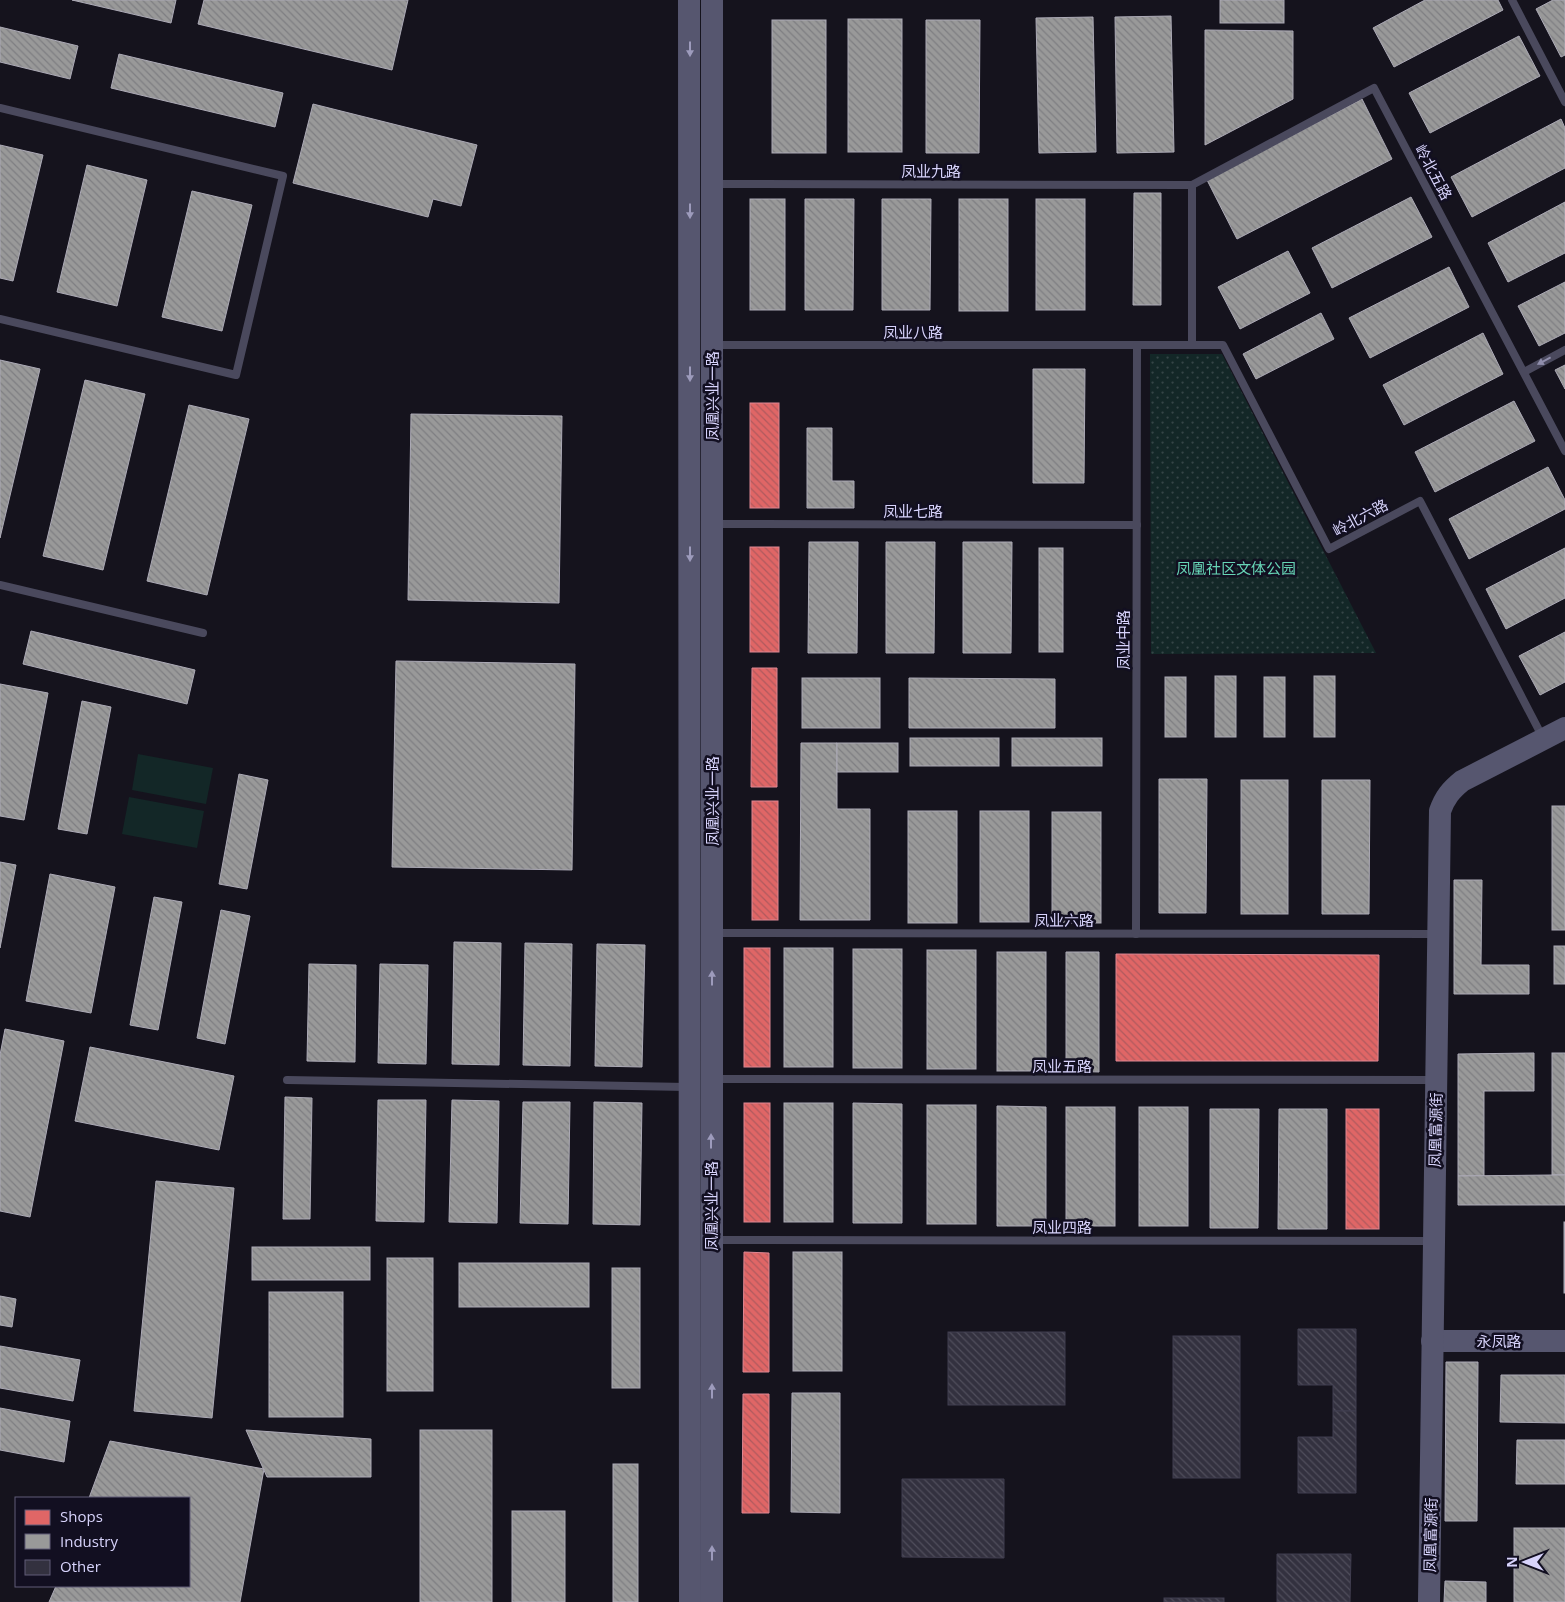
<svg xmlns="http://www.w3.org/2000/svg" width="1565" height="1602" font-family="'Open Sans','Noto Sans SC',sans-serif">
	<defs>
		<pattern id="park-dots" width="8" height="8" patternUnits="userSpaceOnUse" patternTransform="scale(1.25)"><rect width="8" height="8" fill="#132727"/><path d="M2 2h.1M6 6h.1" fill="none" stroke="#354547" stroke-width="1.8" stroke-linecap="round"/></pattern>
		<pattern id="shops-back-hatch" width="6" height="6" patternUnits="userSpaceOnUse" patternTransform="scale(1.25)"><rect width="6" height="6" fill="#e06666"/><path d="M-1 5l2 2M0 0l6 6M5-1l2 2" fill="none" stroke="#b05a5e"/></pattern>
		<pattern id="industry-back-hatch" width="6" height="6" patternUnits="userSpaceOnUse" patternTransform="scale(1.25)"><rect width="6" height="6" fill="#999"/><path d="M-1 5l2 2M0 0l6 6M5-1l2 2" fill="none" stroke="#7e7e82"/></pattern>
		<pattern id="building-back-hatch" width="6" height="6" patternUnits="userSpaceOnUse" patternTransform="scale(1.25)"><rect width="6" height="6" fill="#33313f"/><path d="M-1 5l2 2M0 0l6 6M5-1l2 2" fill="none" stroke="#504e5c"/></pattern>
	</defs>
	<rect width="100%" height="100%" fill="#15131d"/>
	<!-- park -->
	<path fill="url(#park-dots)" d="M1150,354H1222L1376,653L1151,654Z"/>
	<!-- pitch -->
	<g fill="#132727">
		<path d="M138,754L213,768L206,804L132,790Z"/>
		<path d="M129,797L204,811L197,848L122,834Z"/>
	</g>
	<!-- shops -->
	<g fill="url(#shops-back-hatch)" stroke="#dd8793">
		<rect x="750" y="403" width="29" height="105"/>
		<rect x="750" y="547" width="29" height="105"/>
		<path d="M752,668H777V787H751Z"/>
		<rect x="752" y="801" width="26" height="119"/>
		<rect x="744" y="948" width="26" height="119"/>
		<path d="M1116,954L1379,955L1378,1061H1116Z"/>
		<rect x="744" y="1103" width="26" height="119"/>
		<rect x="1346" y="1109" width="33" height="120"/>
		<path d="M744,1252L769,1253V1372H743Z"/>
		<path d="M743,1394H769V1513H742Z"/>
	</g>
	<!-- industry -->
	<g fill="url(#industry-back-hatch)" stroke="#acaab6">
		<path d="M72,0H176L171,23Z"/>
		<path d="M204,0H408L392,70L198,24Z"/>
		<rect x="1220" y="0" width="64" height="23"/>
		<path d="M1425,0H1498L1503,10L1394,67L1373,28Z"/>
		<path d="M1553,0H1565V55L1561,57L1536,9Z"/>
		<path d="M1171,16L1174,152L1117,153L1115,17Z"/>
		<path d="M1093,17L1096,152L1039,153L1036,18Z"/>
		<rect x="848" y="19" width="54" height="133"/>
		<rect x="772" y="20" width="54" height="133"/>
		<path d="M926,20H980L979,153H926Z"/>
		<path d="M0,27L78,46L70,79L0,62Z"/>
		<path d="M1205,30L1293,31V99L1205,145Z"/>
		<path d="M1519,36L1540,76L1430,133L1409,93Z"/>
		<path d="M119,54L283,93L275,127L111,88Z"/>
		<path d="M1362,99L1392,159L1237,239L1207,180Z"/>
		<path d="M313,104L477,145L461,206L433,199L428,217L293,183Z"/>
		<path d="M1561,119L1565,128V168L1472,217L1451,177Z"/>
		<path d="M0,145L43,155L13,281L0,278Z"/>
		<path d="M87,165L147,180L117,306L57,292Z"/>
		<path d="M192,191L252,205L222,331L162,317Z"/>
		<path d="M1134,193H1161V305H1133Z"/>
		<path d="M1411,197L1432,237L1332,288L1312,248Z"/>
		<rect x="750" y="199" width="35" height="111"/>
		<path d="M805,199H854L853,310H805Z"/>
		<path d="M882,199H931L930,310H882Z"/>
		<rect x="959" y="199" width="49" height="112"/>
		<rect x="1036" y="199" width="49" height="111"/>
		<path d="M1565,202V253L1508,282L1488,243Z"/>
		<path d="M1288,251L1310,293L1240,329L1218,287Z"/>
		<path d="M1449,267L1469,307L1370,358L1349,318Z"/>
		<path d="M1565,282V333L1539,346L1518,306Z"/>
		<path d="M1321,313L1334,339L1256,379L1243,354Z"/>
		<path d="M1483,333L1503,374L1404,425L1383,385Z"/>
		<path d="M0,360L40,369L0,538Z"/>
		<path d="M1565,365V389L1555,370Z"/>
		<path d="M1033,369H1085L1084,483H1033Z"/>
		<path d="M85,380L145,394L103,570L43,556Z"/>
		<path d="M1514,401L1535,441L1435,492L1415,452Z"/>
		<path d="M189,405L249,419L207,595L147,581Z"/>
		<path d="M411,414L562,416L559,603L408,600Z"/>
		<path d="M807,428H832V481H854V508H807Z"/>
		<path d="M1548,467L1565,500V509L1469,559L1449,519Z"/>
		<path d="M809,542H858L857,653H808Z"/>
		<path d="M886,542H935L934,653H886Z"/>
		<path d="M963,542H1012L1011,653H963Z"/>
		<rect x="1039" y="548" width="24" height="104"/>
		<path d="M1565,548V598L1506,629L1486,589Z"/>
		<path d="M31,631L195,670L187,704L23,664Z"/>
		<path d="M1565,632V682L1540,695L1519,656Z"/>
		<path d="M396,661L575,664L572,870L392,867Z"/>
		<rect x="1215" y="676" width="21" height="61"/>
		<rect x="1314" y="676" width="21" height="61"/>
		<rect x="1165" y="677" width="21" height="60"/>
		<rect x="1264" y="677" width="21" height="60"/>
		<rect x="802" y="678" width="78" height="50"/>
		<path d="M909,678L1055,679V728H909Z"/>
		<path d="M0,684L48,693L24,820L0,816Z"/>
		<path d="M82,701L111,707L87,834L58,829Z"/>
		<rect x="910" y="738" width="89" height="28"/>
		<rect x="1012" y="738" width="90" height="28"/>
		<path d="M801,743H837V809H870V920H800Z"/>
		<rect x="837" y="743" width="61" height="29"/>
		<path d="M239,774L268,780L247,889L219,884Z"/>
		<path d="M1159,779H1207L1206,913H1159Z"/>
		<rect x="1241" y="780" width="47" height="134"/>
		<path d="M1322,780H1370L1369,914H1322Z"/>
		<rect x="1552" y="806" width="13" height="124"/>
		<rect x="908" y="811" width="49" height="112"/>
		<rect x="980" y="811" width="49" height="111"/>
		<rect x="1052" y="812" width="49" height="111"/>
		<path d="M0,862L16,865L0,948Z"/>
		<path d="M50,874L115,887L91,1013L26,1001Z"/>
		<path d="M1454,880H1482L1481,965H1529V994H1454Z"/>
		<path d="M154,897L182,902L158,1030L130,1025Z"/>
		<path d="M221,910L250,916L225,1044L197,1038Z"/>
		<path d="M454,942L501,943L499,1065L452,1064Z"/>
		<path d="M525,943L572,944L570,1066L523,1065Z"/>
		<path d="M597,944L645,945L642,1067L595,1066Z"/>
		<rect x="1554" y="946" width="11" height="38"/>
		<rect x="784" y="948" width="49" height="119"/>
		<rect x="853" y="949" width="49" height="119"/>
		<rect x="927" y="950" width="49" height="119"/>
		<rect x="997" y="952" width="49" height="119"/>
		<path d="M1066,952H1099V1072L1066,1071Z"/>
		<path d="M309,964L356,965L355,1062L307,1061Z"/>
		<path d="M380,964L428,965L426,1064L378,1063Z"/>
		<path d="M5,1029L64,1041L30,1217L0,1211V1055Z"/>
		<path d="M90,1047L234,1076L219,1150L75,1121Z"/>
		<path d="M1534,1053V1091H1484V1176H1458V1054Z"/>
		<rect x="1552" y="1053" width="13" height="122"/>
		<path d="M285,1097L312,1098L310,1219H283Z"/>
		<path d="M378,1100H426L424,1222L376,1221Z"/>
		<path d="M452,1100L499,1101L497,1223L449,1222Z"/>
		<path d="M523,1102H570L568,1224L520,1223Z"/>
		<path d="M594,1102L642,1103L640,1225L593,1224Z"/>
		<rect x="784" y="1103" width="49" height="119"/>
		<path d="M853,1103L902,1104V1223H853Z"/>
		<rect x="927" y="1105" width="49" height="119"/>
		<path d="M997,1106L1046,1107V1226H997Z"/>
		<rect x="1066" y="1107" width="49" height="119"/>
		<rect x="1139" y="1107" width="49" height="119"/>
		<path d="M1210,1109H1259L1258,1228H1210Z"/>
		<path d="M1279,1109H1327V1229H1278Z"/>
		<path d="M1552,1175H1565V1205H1458V1176Z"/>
		<path d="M156,1181L234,1188L212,1418L134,1411Z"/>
		<rect x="1564" y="1222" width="1" height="71"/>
		<rect x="252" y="1247" width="118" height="33"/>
		<rect x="793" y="1252" width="49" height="119"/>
		<rect x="387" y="1258" width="46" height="133"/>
		<rect x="459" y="1263" width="130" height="44"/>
		<rect x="612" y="1268" width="28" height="120"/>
		<rect x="269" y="1292" width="74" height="125"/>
		<path d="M0,1296L16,1299L12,1327L0,1325Z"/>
		<path d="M0,1346L80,1360L73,1401L0,1388Z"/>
		<path d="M1446,1362H1478L1477,1521H1445Z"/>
		<path d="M1501,1375H1565V1423L1500,1422Z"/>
		<path d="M792,1393H840V1513L791,1512Z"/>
		<path d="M0,1408L70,1421L64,1462L0,1450Z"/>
		<path d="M246,1430L371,1439V1477H267Z"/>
		<rect x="420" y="1430" width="72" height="172"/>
		<path d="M1517,1440H1565V1484H1516Z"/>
		<path d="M110,1441L264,1469L240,1602H49L56,1586H189V1498H89Z"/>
		<rect x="613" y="1464" width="25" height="138"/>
		<rect x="512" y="1511" width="53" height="91"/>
		<rect x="1514" y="1528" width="51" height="74"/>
		<path d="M1445,1581L1486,1582V1602H1444Z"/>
	</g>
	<!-- building -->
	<g fill="url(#building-back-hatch)" stroke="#413e50">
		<path d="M1298,1329H1356V1411H1333V1385H1298Z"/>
		<rect x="948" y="1332" width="117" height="73"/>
		<rect x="1173" y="1336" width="67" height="142"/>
		<path d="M1333,1411H1356V1493H1298V1437H1333Z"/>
		<path d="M902,1479H1004V1558L902,1557Z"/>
		<path d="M1277,1554H1351L1350,1602H1277Z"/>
		<rect x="1164" y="1598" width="60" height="4"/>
	</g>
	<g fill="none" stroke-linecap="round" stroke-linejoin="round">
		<!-- lane -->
		<g stroke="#4a495d" stroke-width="8">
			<path d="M1512,0L1565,102"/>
			<path d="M0,108L283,176L236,375L0,319"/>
			<path d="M714,184L1192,185V345"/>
			<path d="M1192,185L1374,88L1565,451"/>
			<path d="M714,345H1223L1329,549L1420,501L1543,738"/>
			<path d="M1524,372L1565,350"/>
			<path d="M714,524L1137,525"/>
			<path d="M0,585L203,633"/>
			<path d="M714,933L1435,934"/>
			<path d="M1136,934L1137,346"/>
			<path d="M715,1079L1433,1080"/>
			<path d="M287,1080L687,1087"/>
			<path d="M714,1240L1433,1241"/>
		</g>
		<!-- secondary -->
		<g stroke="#56566f" stroke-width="22">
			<path d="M689,0L690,1602"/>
			<path d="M712,0V1602"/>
			<path d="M1432,1341H1565"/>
			<path d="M1429,1602L1440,811C1445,797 1451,790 1462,781L1565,728"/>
		</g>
	</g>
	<!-- one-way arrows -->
	<defs><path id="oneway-solid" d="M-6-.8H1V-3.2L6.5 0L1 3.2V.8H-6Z" transform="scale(1.25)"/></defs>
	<g fill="#9d9bbc">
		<use href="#oneway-solid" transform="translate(690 49) rotate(90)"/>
		<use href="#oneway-solid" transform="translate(690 211) rotate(90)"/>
		<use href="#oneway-solid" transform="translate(690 374) rotate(90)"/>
		<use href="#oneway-solid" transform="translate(690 554) rotate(90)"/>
		<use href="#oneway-solid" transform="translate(712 978) rotate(-90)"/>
		<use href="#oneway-solid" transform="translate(711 1141) rotate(-90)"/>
		<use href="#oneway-solid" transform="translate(712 1391) rotate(-90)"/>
		<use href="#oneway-solid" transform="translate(712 1553) rotate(-90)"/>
	</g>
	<use fill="#908eac" href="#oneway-solid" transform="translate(1544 361) rotate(152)"/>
	<g text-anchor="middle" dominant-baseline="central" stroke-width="5" stroke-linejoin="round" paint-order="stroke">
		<!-- street labels -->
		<g font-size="15" fill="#d7d3fb" stroke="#120f21">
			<text x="931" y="171">凤业九路</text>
			<text transform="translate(1434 172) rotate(62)">岭北五路</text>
			<text x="913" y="332">凤业八路</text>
			<text transform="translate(712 396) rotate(-90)">凤凰兴业一路</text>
			<text x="913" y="511">凤业七路</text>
			<text transform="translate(1360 517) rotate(-28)">岭北六路</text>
			<text transform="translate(1123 640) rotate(-90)">凤业中路</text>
			<text transform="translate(712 801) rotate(-90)">凤凰兴业一路</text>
			<text x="1064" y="920">凤业六路</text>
			<text x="1062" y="1066">凤业五路</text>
			<text transform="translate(1435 1130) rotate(-89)">凤凰富源街</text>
			<text transform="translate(711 1206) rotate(-90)">凤凰兴业一路</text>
			<text x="1062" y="1227">凤业四路</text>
			<text x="1499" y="1341">永凤路</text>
			<text transform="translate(1430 1535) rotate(-89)">凤凰富源街</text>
		</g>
		<!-- park labels -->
		<g font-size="15" fill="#66d4b5" stroke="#120f21">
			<text x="1236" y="568">凤凰社区文体公园</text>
		</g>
	</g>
	<!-- legend -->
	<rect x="15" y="1497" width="175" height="90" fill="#120f21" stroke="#615d78"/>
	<rect x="25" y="1510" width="25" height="15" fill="#e06666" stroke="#615d78"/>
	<text x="60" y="1522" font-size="15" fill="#d7d3fb">Shops</text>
	<rect x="25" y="1534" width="25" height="15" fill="#999999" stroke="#615d78"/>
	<text x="60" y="1547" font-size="15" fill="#d7d3fb">Industry</text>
	<rect x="25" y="1560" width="25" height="15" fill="#33313f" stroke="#615d78"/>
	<text x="60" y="1572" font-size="15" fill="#d7d3fb">Other</text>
	<!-- north arrow -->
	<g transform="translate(1525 1562) rotate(270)" stroke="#120f21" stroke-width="4" paint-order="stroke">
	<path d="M0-4L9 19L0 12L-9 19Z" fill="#d7d3fb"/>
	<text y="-8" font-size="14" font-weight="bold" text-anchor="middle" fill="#d7d3fb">N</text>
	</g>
</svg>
